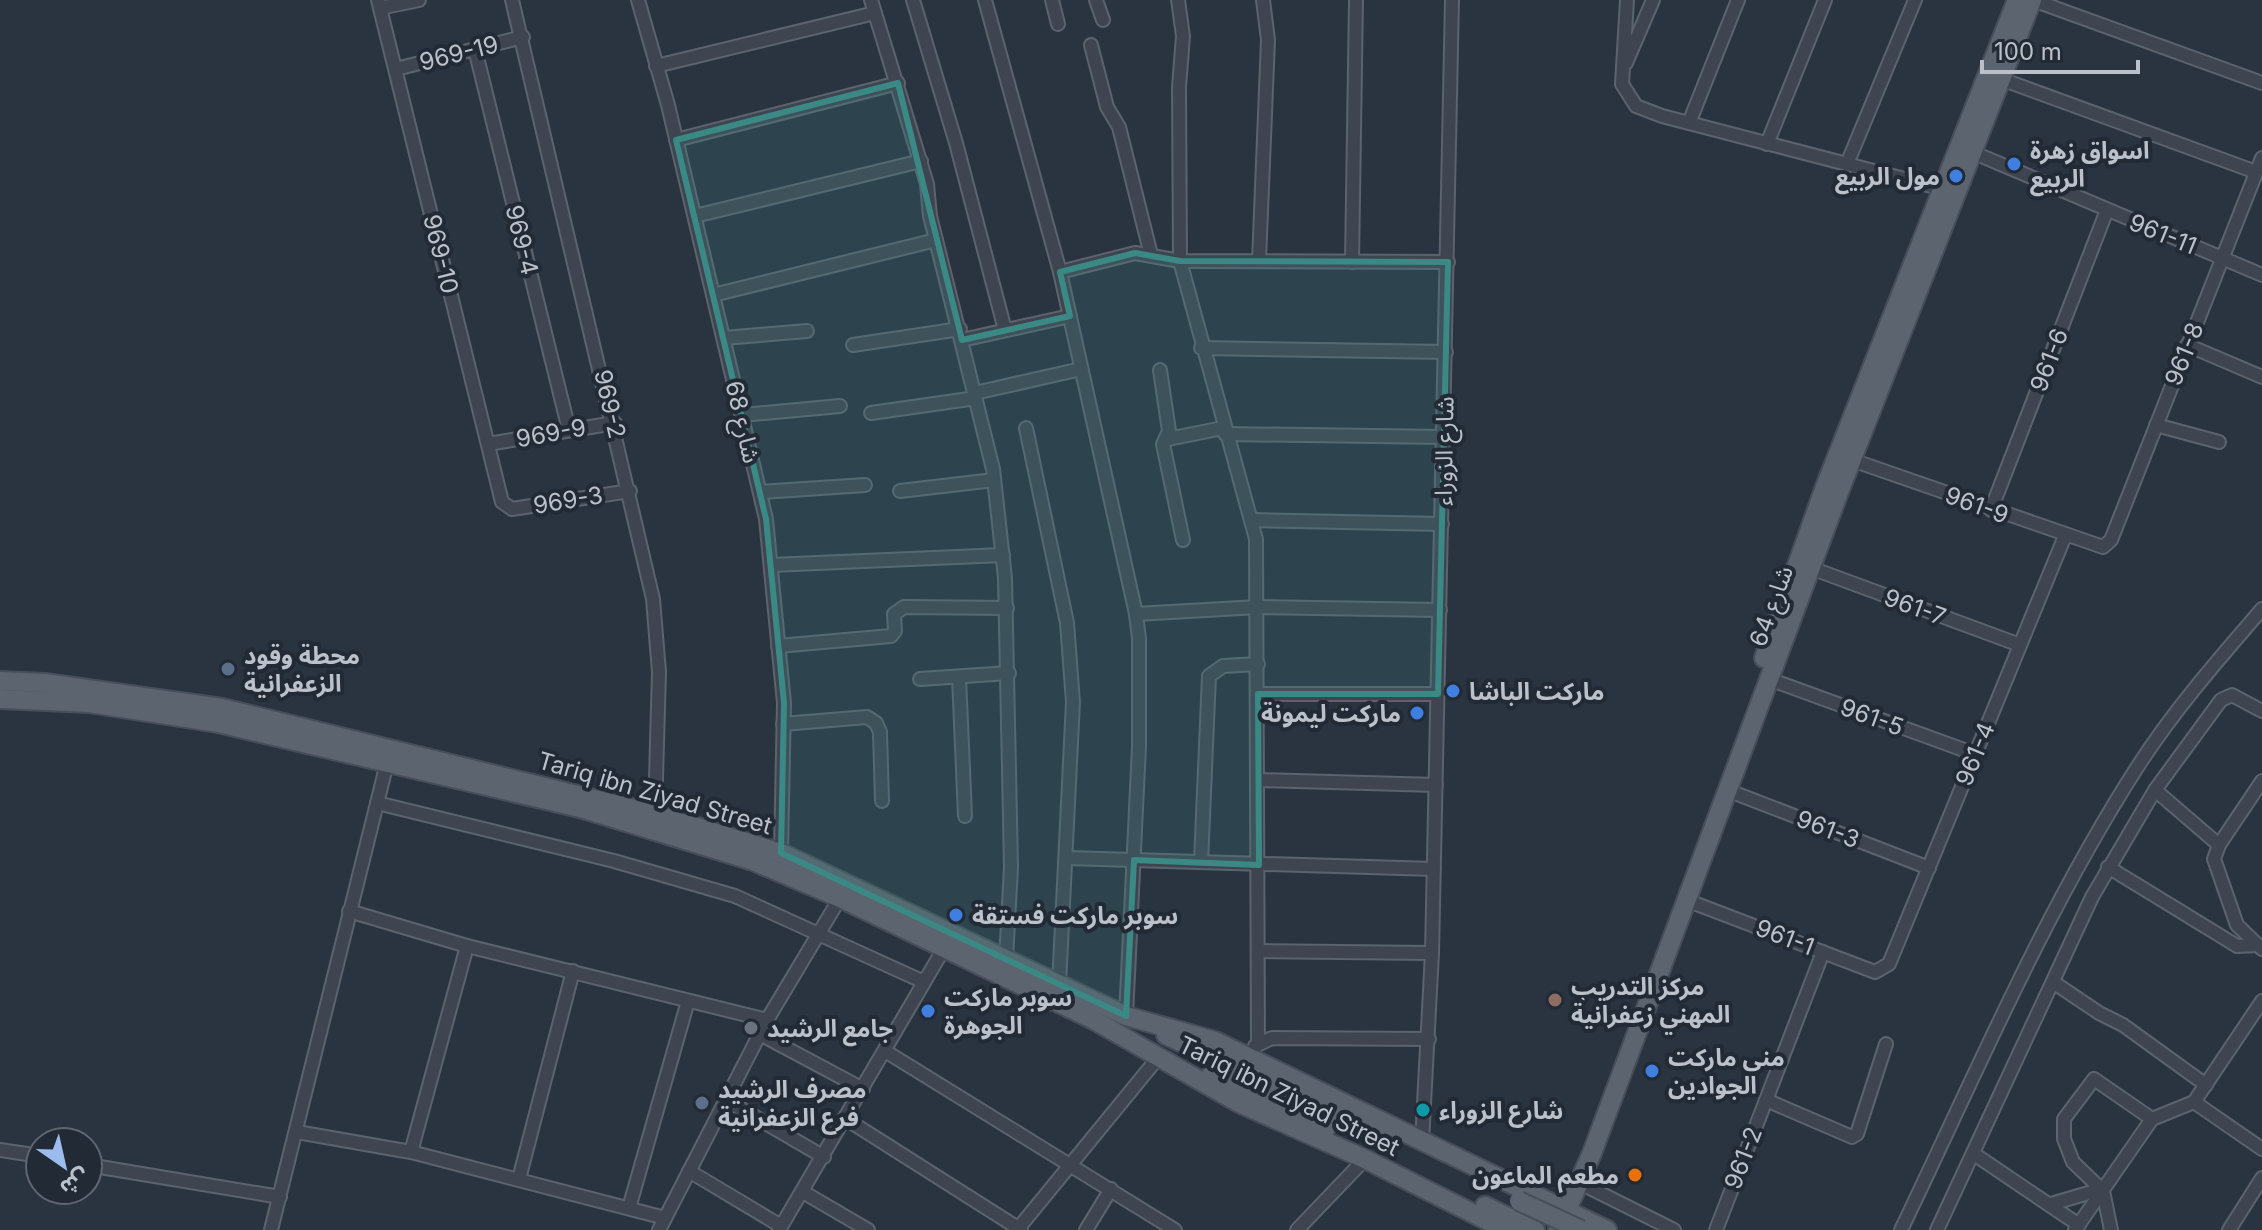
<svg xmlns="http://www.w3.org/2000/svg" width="2262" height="1230" font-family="Inter,'Noto Sans Arabic',sans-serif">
	<rect width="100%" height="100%" fill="#2a3340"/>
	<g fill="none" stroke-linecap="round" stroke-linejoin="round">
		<defs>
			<g id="street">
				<path d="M378,0L502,502L512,509L630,491"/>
				<path d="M512,0L653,599L659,672L655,814"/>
				<path d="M638,0L668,105L766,519L784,703L781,853"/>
				<path d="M871,0L927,184L930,216L993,469L1005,578L1011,867L1006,959"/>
				<path d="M913,0L956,143L1005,330"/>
				<path d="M985,0L1060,272L1136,614L1139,639V747L1126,1016"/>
				<path d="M1052,0L1058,24"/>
				<path d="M1096,0L1103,20"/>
				<path d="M1178,0L1183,36L1179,87L1180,261L1256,539L1258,1043"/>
				<path d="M1627,0L1622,84L1636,106L1662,116L1943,189"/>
				<path d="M2033,0L2262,83"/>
				<path d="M380,8L419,0"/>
				<path d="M1091,45L1107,107L1119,127L1151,255"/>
				<path d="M475,49L569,430"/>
				<path d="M1626,63L1653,0"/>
				<path d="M656,66L875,13"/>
				<path d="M396,69L523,37"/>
				<path d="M2001,79L2256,172"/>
				<path d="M1689,123L1738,0"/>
				<path d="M676,140L898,83"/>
				<path d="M1767,144L1825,0"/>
				<path d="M1972,152L2262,275"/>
				<path d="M1847,164L1915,0"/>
				<path d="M695,216L921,161"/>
				<path d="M1259,261L1268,40L1263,0"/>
				<path d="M1352,262L1356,0"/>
				<path d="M1060,272L1135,253L1180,261L1448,262"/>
				<path d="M713,295L936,240"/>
				<path d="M724,338L807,331"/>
				<path d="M962,340L1070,316"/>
				<path d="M853,345L960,329"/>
				<path d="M2187,345L2262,377"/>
				<path d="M1201,348L1446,352"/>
				<path d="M1160,370L1169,431L1163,444L1183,540"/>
				<path d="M975,393L1081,369"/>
				<path d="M871,413L976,398"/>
				<path d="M742,415L840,406"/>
				<path d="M2156,425L2219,442"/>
				<path d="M1026,428L1067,623L1073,702L1059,985"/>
				<path d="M1225,434L1444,437"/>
				<path d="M1168,439L1223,428"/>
				<path d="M488,444L615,423"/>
				<path d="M1852,460L2103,547L2111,540L2262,158"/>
				<path d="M900,491L994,480"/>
				<path d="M760,492L865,485"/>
				<path d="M1991,510L2107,210"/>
				<path d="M1252,520L1442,524"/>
				<path d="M771,565L1003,555"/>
				<path d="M1811,568L2020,645"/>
				<path d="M1136,614L1258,607L1440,610"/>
				<path d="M778,646L891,636L895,631L894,614L904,607L1007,608"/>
				<path d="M959,677L965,816"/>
				<path d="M920,679L1009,673"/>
				<path d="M1769,679L1975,754"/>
				<path d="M1258,694H1438"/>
				<path d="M783,724L867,717L876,723L880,732L882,801"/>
				<path d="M1258,780L1436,785"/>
				<path d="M1727,790L1929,868"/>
				<path d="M2155,790L2219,845L2214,859L2237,925L2262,949"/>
				<path d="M377,803L614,861L735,896L924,982"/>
				<path d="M2219,845L2262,781"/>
				<path d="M1067,858L1434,869"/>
				<path d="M1201,862L1209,676L1223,666L1258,664"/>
				<path d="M2108,867L2237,946L2258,945"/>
				<path d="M1686,900L1875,972L1889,964L2065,536"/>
				<path d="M349,911L467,946L767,1020"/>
				<path d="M1259,951L1432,953"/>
				<path d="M2053,982L2099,1013L2123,1025L2206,1085"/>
				<path d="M760,1034L863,1089"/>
				<path d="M1255,1046L1272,1038L1429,1039"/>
				<path d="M885,1051L1175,1230"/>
				<path d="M726,1100L824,1157"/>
				<path d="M1766,1100L1852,1137L1857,1134L1886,1044"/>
				<path d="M2194,1102L2262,1149"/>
				<path d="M846,1119L1021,1230"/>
				<path d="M297,1132L411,1152L665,1218"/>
				<path d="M1422,1142L1432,953L1452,0"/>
				<path d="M0,1150L40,1156"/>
				<path d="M411,1152L467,946"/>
				<path d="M1974,1154L2079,1225"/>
				<path d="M88,1165L280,1197"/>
				<path d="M689,1171L781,1226"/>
				<path d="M519,1179L573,971"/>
				<path d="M1590,1188L1674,1230"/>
				<path d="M803,1192L868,1230"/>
				<path d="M2051,1204L2102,1189"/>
				<path d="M629,1208L688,1001"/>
				<path d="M271,1230L387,763"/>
				<path d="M659,1230L767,1020L840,898"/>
				<path d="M779,1230L943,950"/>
				<path d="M1017,1230L1157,1059"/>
				<path d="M1086,1230L1111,1189"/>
				<path d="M1297,1230L1365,1159"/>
				<path d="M1716,1230L1823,952"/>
				<path d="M1901,1230C1976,1074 2044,912 2138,766C2174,710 2218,660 2262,609"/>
				<path d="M1937,1230L2092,897L2155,790L2221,700L2232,695L2262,711"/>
				<path d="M2075,1230L2152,1119L2194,1102L2262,1001"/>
				<path d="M2111,1230L2103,1191L2073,1162L2064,1139V1119L2094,1079L2152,1119"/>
				<path d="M2229,1230L2262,1178"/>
			</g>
			<g id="primary">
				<path d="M1764,658L1825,487L2017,0"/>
				<path d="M0,681L45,683L222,708L655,814L781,853L1126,1016L1215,1041L1607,1230"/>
				<path d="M0,699L89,703L218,723L580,808L753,861L840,898L1092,1019L1239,1103L1365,1159L1506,1230"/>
				<path d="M1166,1035L1375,1133"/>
				<path d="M1211,1075L1325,1130"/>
				<path d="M1485,1206L1535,1230"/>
				<path d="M1558,1230L1592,1153L1839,492L2032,0"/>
			</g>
		</defs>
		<!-- street casing -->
		<use href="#street" stroke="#5b636d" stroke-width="16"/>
		<!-- primary casing -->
		<use href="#primary" stroke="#474e59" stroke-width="22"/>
		<!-- street -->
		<use href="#street" stroke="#3e4550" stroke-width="12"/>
		<!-- primary -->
		<use href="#primary" stroke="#5c6470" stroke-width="18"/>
		<defs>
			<path id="primary-bridge" d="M1519,1201L1581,1230"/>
		</defs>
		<!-- primary-bridge casing -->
		<use href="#primary-bridge" stroke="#474e59" stroke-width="22" stroke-linecap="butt"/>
		<!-- primary-bridge -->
		<use href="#primary-bridge" stroke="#5c6470" stroke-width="18"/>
	</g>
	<!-- marked area -->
	<path fill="#3a8985" fill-opacity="0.2" stroke="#3a8985" stroke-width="6" stroke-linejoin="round" d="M898,83L962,340L1070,316L1060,272L1135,253L1180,261L1448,262L1438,694H1258L1259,865L1134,860L1126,1016L781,853L784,703L766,519L676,140Z"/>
	<!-- markers -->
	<g fill="#3f7fe0" stroke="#222a35" stroke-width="3">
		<circle cx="2014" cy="164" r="8"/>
		<circle cx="1956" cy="176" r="8"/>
		<circle cx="1453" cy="691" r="8"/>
		<circle cx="1417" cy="713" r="8"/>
		<circle cx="956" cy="915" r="8"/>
		<circle cx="928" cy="1011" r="8"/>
		<circle cx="1652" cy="1071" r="8"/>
	</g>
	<g fill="#5c6f8a" stroke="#222a35" stroke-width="3">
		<circle cx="228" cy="669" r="8"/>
		<circle cx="702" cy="1103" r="8"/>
	</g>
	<circle fill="#8d6e63" stroke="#222a35" stroke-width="3" cx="1555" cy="1000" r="8"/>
	<circle fill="#6b7280" stroke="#222a35" stroke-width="3" cx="751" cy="1028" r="8"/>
	<circle fill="#0f9aa8" stroke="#222a35" stroke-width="3" cx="1423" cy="1110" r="8"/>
	<circle fill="#e8710a" stroke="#222a35" stroke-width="3" cx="1635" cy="1175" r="8"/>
	<g text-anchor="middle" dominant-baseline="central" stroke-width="8" stroke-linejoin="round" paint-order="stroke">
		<!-- street labels -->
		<g font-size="24" fill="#bac1ca" stroke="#222a35">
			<text transform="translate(459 53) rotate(-14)">969-19</text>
			<text transform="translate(2163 234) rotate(22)">961-11</text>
			<text transform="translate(522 240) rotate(76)">969-4</text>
			<text transform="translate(441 254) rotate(76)">969-10</text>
			<text transform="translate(2184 354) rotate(-68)">961-8</text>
			<text transform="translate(2049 360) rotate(-69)">961-6</text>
			<text transform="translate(610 404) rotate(77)">969-2</text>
			<text transform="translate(743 422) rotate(77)">شارع 68</text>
			<text transform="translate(551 433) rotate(-10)">969-9</text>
			<text transform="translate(1444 451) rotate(-89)">شارع الزوراء</text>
			<text transform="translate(568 500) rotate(-9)">969-3</text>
			<text transform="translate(1977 505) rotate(20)">961-9</text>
			<text transform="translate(1771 606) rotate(-70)">شارع 64</text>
			<text transform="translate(1915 607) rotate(20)">961-7</text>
			<text transform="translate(1872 717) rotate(20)">961-5</text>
			<text transform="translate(1975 754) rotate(-68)">961-4</text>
			<text transform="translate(655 793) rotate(16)">Tariq ibn Ziyad Street</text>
			<text transform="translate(1828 829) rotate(21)">961-3</text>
			<text transform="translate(1785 937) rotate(21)">961-1</text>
			<text transform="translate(1289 1096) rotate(26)">Tariq ibn Ziyad Street</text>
			<text transform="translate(1743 1158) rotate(-69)">961-2</text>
		</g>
		<!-- poi labels -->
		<g font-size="24" font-weight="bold" fill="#bac1ca" stroke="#222a35" text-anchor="start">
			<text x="2030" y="150">اسواق زهرة<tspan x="2030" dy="28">الربيع</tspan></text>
			<text x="1940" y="176" text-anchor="end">مول الربيع</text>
			<text x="244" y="655">محطة وقود<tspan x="244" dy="28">الزعفرانية</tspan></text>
			<text x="1469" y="691">ماركت الباشا</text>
			<text x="1401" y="713" text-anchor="end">ماركت ليمونة</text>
			<text x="972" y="915">سوبر ماركت فستقة</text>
			<text x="1571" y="986">مركز التدريب<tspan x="1571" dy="28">المهني زعفرانية</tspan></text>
			<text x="944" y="997">سوبر ماركت<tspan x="944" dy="28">الجوهرة</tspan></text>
			<text x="767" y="1028">جامع الرشيد</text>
			<text x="1668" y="1057">مني ماركت<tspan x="1668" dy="28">الجوادين</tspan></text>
			<text x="718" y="1089">مصرف الرشيد<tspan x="718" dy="28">فرع الزعفرانية</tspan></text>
			<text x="1439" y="1110">شارع الزوراء</text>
			<text x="1619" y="1175" text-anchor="end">مطعم الماعون</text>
		</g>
	</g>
	<!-- north arrow -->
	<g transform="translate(64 1166) rotate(146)"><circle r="38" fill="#222a35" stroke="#5f6671" stroke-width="2"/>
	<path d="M0-6L14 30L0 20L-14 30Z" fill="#9cbcee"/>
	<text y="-12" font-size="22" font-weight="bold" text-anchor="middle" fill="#bac1ca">ش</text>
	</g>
	<!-- scale -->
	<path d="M1982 60v12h156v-12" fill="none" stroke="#bac1ca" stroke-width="4"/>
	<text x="1994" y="60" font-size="24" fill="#bac1ca" stroke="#222a35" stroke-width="6" paint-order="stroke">100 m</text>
</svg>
